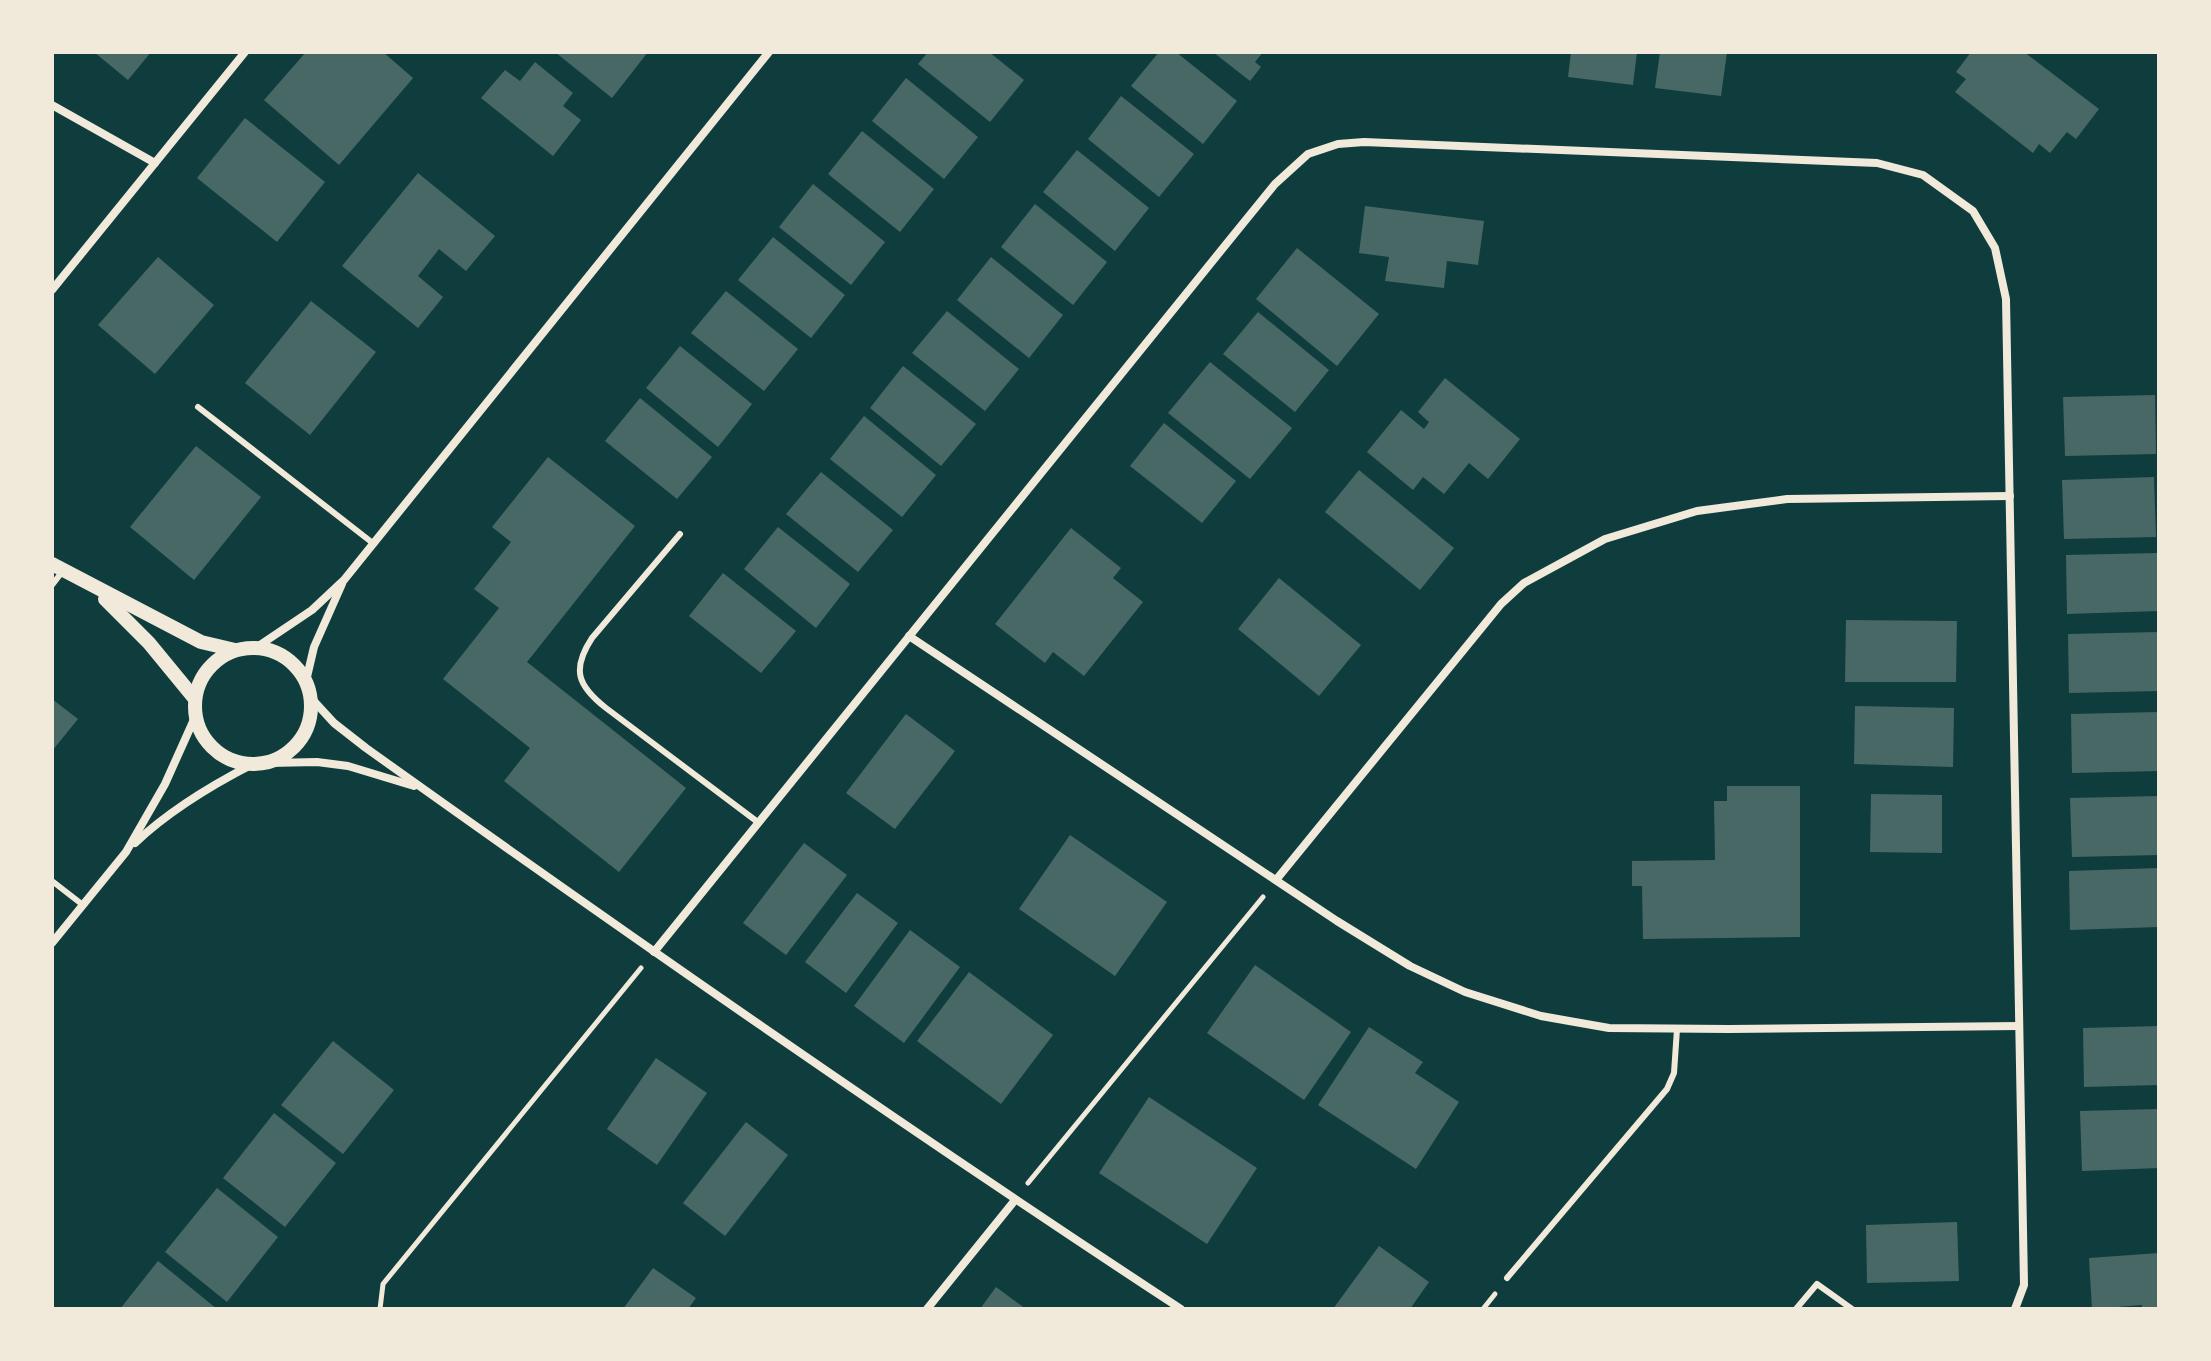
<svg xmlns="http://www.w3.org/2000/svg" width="2211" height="1361" font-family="Poppins,sans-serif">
	<rect width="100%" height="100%" fill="#0f3d3e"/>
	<!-- building -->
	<g fill="#486865">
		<path d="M94,52H151L128,80Z"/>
		<path d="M306,52H383L413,78L339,165L264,100Z"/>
		<path d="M555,52H648L612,98Z"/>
		<path d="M928,52H989L1024,80L990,122L918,64Z"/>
		<path d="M1159,52H1176L1237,101L1203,144L1131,86Z"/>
		<path d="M1213,52H1263L1255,62L1261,67L1250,81Z"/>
		<path d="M1571,52H1637L1633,85L1568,77Z"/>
		<path d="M1660,52H1727L1721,96L1655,88Z"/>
		<path d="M1971,52H2024L2099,109L2076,139L2067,132L2050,153L2039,144L2033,153L1955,92L1966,79L1956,72Z"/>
		<path d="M535,62L573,93L563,106L581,120L553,156L481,98L505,70L520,81Z"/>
		<path d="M906,78L978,137L944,179L872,121Z"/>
		<path d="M1121,96L1194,154L1159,197L1088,139Z"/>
		<path d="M245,118L325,182L277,242L197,178Z"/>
		<path d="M862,131L934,189L900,232L828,174Z"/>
		<path d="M1077,150L1149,208L1115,251L1043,192Z"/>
		<path d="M418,173L495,236L466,271L439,249L418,276L443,297L418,328L342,266Z"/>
		<path d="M813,184L885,242L851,285L779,227Z"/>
		<path d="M1035,204L1107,262L1073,305L1001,247Z"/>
		<path d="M1365,206L1484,221L1478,265L1447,261L1444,288L1385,281L1389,257L1359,253Z"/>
		<path d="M773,237L845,295L811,338L738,280Z"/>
		<path d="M1297,248L1379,314L1337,366L1256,299Z"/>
		<path d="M158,257L214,305L155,374L98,325Z"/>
		<path d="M991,257L1063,315L1029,358L957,300Z"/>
		<path d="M726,291L798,349L764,391L691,333Z"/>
		<path d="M311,301L376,352L310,435L245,383Z"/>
		<path d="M947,311L1019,369L985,411L912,353Z"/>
		<path d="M1258,312L1329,370L1295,412L1223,354Z"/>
		<path d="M680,346L752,404L718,447L646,388Z"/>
		<path d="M1210,362L1292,428L1250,479L1168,413Z"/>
		<path d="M903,366L976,424L941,466L870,408Z"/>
		<path d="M1445,378L1520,439L1488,479L1469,463L1444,494L1423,477L1413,490L1367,452L1401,410L1424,429L1429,422L1418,412Z"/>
		<path d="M2155,395L2156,454L2065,456L2063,397Z"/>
		<path d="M640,398L712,457L677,499L605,441Z"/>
		<path d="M864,416L936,475L902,517L830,459Z"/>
		<path d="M1164,423L1236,481L1202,523L1130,466Z"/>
		<path d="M196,446L261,497L194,580L130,527Z"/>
		<path d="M548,457L635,526L527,662L686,788L619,872L504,781L530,748L443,679L499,608L474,589L511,542L492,527Z"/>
		<path d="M1359,470L1454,548L1420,590L1325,512Z"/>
		<path d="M821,472L893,530L858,572L786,514Z"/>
		<path d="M2154,477L2156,537L2064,539L2062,480Z"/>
		<path d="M778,527L850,584L816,628L744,569Z"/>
		<path d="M1071,528L1121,568L1113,578L1143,602L1084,676L1053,652L1045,663L995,624Z"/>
		<path d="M2158,553L2159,611L2067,614L2066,555Z"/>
		<path d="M723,573L796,631L761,673L689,616Z"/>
		<path d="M1279,578L1361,645L1319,696L1238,629Z"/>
		<path d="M1846,620L1957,621L1956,682H1845Z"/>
		<path d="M2159,632V691L2069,693L2068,634Z"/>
		<path d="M52,699L78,719L52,751Z"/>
		<path d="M1855,706L1954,708L1953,767L1854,764Z"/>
		<path d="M2159,712V771L2072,773L2071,714Z"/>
		<path d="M906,714L955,751L895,829L846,793Z"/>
		<path d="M1727,786H1800V937L1643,939L1642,886H1632V861L1715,860L1714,801H1727Z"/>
		<path d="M1871,794L1942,795V853L1870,852Z"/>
		<path d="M2159,796V855L2072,857L2070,798Z"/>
		<path d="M1070,835L1167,902L1115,976L1019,909Z"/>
		<path d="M804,843L847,875L786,955L743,923Z"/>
		<path d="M2159,868V927L2070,930L2069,871Z"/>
		<path d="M857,893L898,923L846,993L805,962Z"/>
		<path d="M910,930L960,967L904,1043L854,1006Z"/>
		<path d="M1255,965L1351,1032L1304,1100L1207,1033Z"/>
		<path d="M969,972L1053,1035L1001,1104L917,1041Z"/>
		<path d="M2159,1026V1085L2084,1087L2083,1028Z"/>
		<path d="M1369,1027L1423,1062L1415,1073L1459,1102L1416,1169L1318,1105Z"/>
		<path d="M333,1041L394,1090L343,1154L281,1105Z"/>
		<path d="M656,1058L707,1093L657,1165L607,1129Z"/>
		<path d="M1149,1097L1257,1168L1207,1244L1099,1173Z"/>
		<path d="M2159,1109V1168L2082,1171L2080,1111Z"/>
		<path d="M274,1113L336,1163L285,1227L223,1178Z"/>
		<path d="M746,1122L788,1155L725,1236L683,1203Z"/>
		<path d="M217,1188L278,1237L227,1302L165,1252Z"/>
		<path d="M1957,1222L1959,1281L1867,1283L1866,1225Z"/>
		<path d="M1379,1246L1429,1282L1410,1309H1333Z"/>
		<path d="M2159,1253V1309H2142V1305L2092,1309L2089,1258Z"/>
		<path d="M158,1261L217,1309H120Z"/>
		<path d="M653,1268L696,1298L688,1309H623Z"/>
		<path d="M996,1287L1026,1309H980Z"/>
	</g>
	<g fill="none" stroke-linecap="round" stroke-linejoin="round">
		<!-- path -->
		<g stroke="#f1e9da" stroke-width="5">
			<path d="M1028,1183L1263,897"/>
			<path d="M380,1309L383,1284L641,968"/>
			<path d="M1483,1309L1495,1294"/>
		</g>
		<!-- service -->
		<g stroke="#f1e9da" stroke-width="6">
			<path d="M198,407L374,544"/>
			<path d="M680,534L592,638C571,670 578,686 606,708L759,823"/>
			<path d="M52,585L62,572"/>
			<path d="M52,881L83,905"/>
			<path d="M1507,1278L1667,1089L1674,1073L1677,1029"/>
			<path d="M1796,1309L1817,1284L1852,1309"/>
		</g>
		<!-- minor -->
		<g stroke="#f1e9da" stroke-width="8">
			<path d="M52,105L155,163"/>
			<path d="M52,290L245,52"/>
			<path d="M909,636L1337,921L1410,966L1465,992L1541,1016L1609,1028L1729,1029L2019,1026"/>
			<path d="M254,649L312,610L344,580L769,52"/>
			<path d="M306,681L314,647L342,584"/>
			<path d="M311,698L334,723L366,748C635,940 905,1128 1181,1309"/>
			<path d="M269,763L317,762L348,766L414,786"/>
			<path d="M135,843C170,810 210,786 253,764"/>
			<path d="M1276,880L1501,604L1524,583L1605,539L1697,511L1787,499L2010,496"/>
			<path d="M52,943L126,852L165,784L196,715"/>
			<path d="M654,952L1236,232L1275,184L1308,154L1338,144L1364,142L1877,163L1923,175L1973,211L1995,248L2006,299L2024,1285L2015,1309"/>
			<path d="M927,1309L1015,1200"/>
		</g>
		<!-- tertiary -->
		<g stroke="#f1e9da" stroke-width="14">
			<path d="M52,564L201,642L235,650"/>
			<path d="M105,599L149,643L195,699"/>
			<circle cx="253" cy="706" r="58"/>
		</g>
	</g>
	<!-- border -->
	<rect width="2211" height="1361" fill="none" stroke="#f1e9da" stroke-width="108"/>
</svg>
